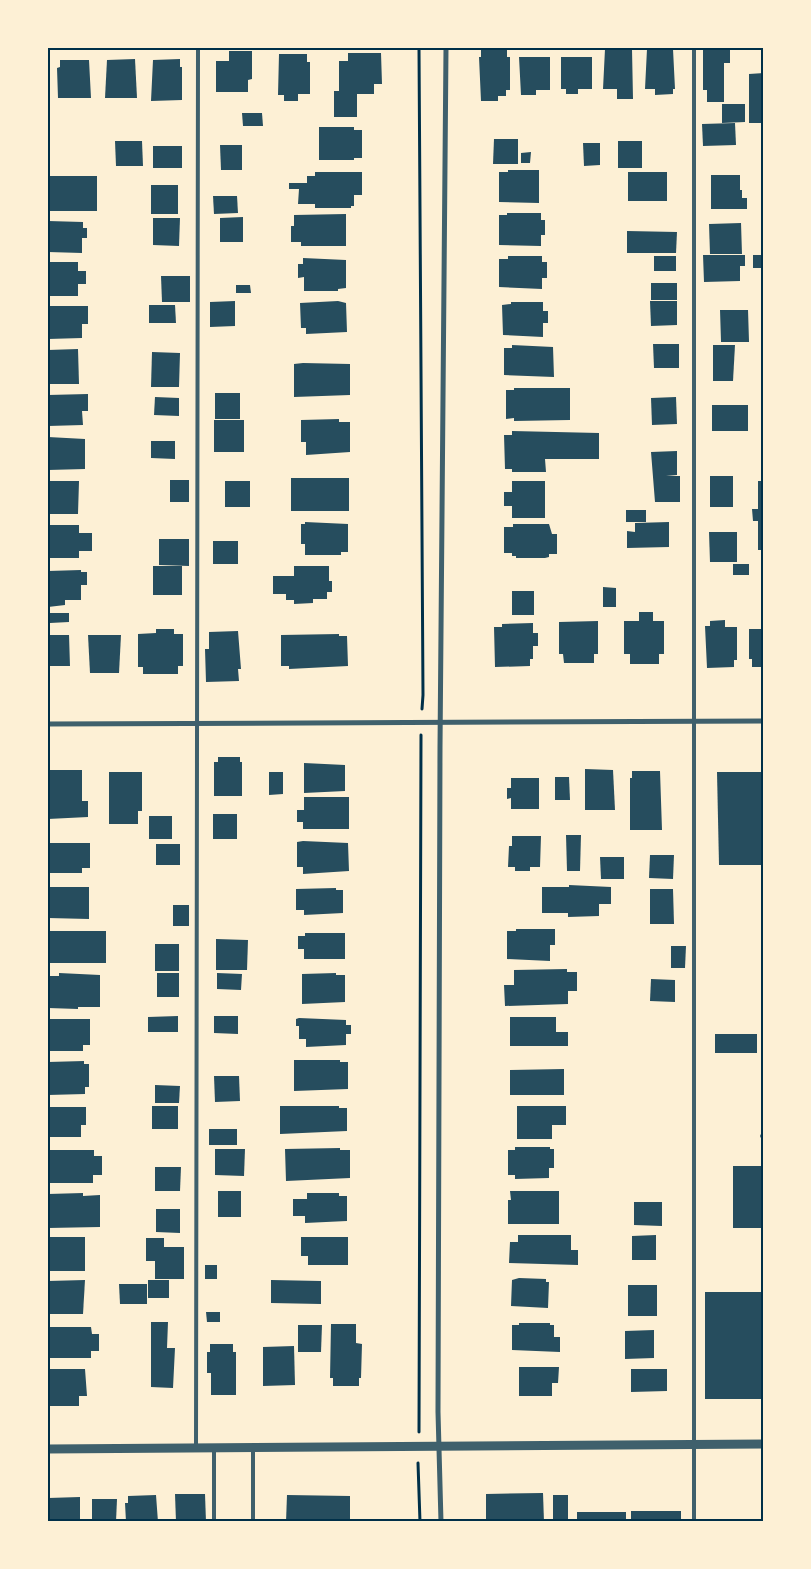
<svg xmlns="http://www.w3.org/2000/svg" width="811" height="1569" font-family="Cabin,sans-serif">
	<rect width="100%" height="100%" fill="#fdf0d5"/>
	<!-- building -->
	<g fill="#264d5e">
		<path d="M703,48H730V63H724V102H707V90H703Z"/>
		<path d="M481,49H507V57H510V90H506V96H498V101H481L479,57H481Z"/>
		<path d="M605,49H632L633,99H617V89H603Z"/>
		<path d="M647,49H673L675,89H673V94L655,95V89H645Z"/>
		<path d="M229,51H252V79L248,80V92H216V61H229Z"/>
		<path d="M348,53H381L382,84H374V94H357V117H334V91H339V61H348Z"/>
		<path d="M279,54H307V62H310V94H298V101H284V95H278Z"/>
		<path d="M519,57H550V90H536V95H521Z"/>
		<path d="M561,57H592V89H578V94H566V89H561Z"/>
		<path d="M135,59L137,98H105L107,60Z"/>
		<path d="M180,59V67H182V100L151,101L153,60Z"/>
		<path d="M60,60H89L91,98H58L57,68L60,67Z"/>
		<path d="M764,73V123H749V74Z"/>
		<path d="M722,104H745V122L722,123Z"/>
		<path d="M242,113H262L263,126H243Z"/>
		<path d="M735,123L736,145L703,146L702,124Z"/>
		<path d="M319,127H354V130H362V158H354V160H319Z"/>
		<path d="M494,139H518V164H493Z"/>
		<path d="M115,141H142L143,166H116Z"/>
		<rect x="618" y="141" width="24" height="27"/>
		<path d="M583,143H600V165L584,166Z"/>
		<path d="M220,145H242V170H221Z"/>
		<rect x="153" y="146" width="29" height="22"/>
		<path d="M531,152L530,163H521V153Z"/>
		<path d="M508,170H539V203L499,202V172H508Z"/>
		<path d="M315,172H362V195H354V206H351V208H315V204H298L299,189H289V183H307V176H315Z"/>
		<rect x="628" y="172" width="39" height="29"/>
		<path d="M711,175H740V190H742V198H747V209H711Z"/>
		<rect x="48" y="176" width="49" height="35"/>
		<rect x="151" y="185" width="27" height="29"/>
		<path d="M213,196H237L238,213L214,214Z"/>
		<path d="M507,213H541V220H545V235H541V246L499,245V215H507Z"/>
		<path d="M346,214V246H301V242H291V226H294V215Z"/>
		<path d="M243,217V242H220V218Z"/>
		<path d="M153,218H180L179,246L153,245Z"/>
		<path d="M48,221L83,222V228H87V238H82V253L48,252Z"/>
		<path d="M741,223L742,254H710L709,224Z"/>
		<path d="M627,231L677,232L676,253H627Z"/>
		<path d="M703,255H745V266H740V281L704,282Z"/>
		<rect x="753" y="255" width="11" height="13"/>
		<path d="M508,256H542V262H547V278H542V289L499,287V259H508Z"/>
		<rect x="654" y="256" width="22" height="15"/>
		<path d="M303,258L346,260V288L338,289V291H304V277L298,278V264H303Z"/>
		<path d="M48,262H78V271H86V284H78V296H48Z"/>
		<path d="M161,276H190V302H162Z"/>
		<rect x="651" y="283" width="26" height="17"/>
		<path d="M236,285H250L251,293H236Z"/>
		<path d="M235,301V326L210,327V302Z"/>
		<path d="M338,301L346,303L347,332L306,334V328H301L300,303Z"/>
		<path d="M650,301H677V325L651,326Z"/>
		<path d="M511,302H543V311H548V323H543V337L503,335L502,305L511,304Z"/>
		<path d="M149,305H175L176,323H149Z"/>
		<path d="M48,306H88V324H82V338L48,339Z"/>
		<path d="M720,310H748L749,342H721Z"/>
		<path d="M653,344H679V368H654Z"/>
		<path d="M512,345L553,347L554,377L504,375V348H512Z"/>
		<path d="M713,345H735L733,381H713Z"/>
		<path d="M78,349L79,384H48V350Z"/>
		<path d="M152,352L180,353L179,387H151Z"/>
		<path d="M303,363L350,364V395L294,397V364Z"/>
		<path d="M514,388H570V420L514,421V418L506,419V390H514Z"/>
		<rect x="215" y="393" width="25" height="26"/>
		<path d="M88,394V411H82L83,425L48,426V395Z"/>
		<path d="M155,397L179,398V416L154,415Z"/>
		<path d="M676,397L677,424L652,425L651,398Z"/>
		<rect x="712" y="405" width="36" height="26"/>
		<path d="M339,419V422H350V452L306,455V442H301V420Z"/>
		<rect x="214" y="420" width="30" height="32"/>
		<path d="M512,431L599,433V459H545L546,472H512V469H505L504,435H512Z"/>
		<path d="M48,437L85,439V469L48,470Z"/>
		<path d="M151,441H175V459L151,458Z"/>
		<path d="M677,451V475L666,476H680V502H655L651,452Z"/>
		<rect x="710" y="476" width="23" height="31"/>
		<rect x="291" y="478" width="58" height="33"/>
		<rect x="170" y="480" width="19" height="22"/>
		<path d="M48,481H79L78,514H48Z"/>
		<rect x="225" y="481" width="25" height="26"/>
		<path d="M512,481H545V518H512V506H504V492H512Z"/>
		<path d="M758,481H764V550H758V521H753L752,509H758Z"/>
		<rect x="626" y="510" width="20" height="12"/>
		<path d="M305,522L348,524V552H341V555H305V544H301V524H305Z"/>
		<path d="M669,522V547L627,548V531L635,532V523Z"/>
		<path d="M513,524H549L552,534H557V554H549V557L545,558H516V556H512V553H504V527H513Z"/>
		<path d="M48,525H79V533H92V551H79V558H48Z"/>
		<path d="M709,532H737V562H710Z"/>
		<path d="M159,539H189V566L159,565Z"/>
		<rect x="213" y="541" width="25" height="23"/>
		<rect x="733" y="564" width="16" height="11"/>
		<rect x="153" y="566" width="29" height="29"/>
		<path d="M294,566H329V581H332V592H327V599H313V603L294,604V600H286V594H273V576H294Z"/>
		<path d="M81,570V572H87V585H81V600H65V605L48,607V571Z"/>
		<path d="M603,587L616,588V607H603Z"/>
		<rect x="512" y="591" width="22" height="24"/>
		<path d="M639,612H653V621H664V654H659V664H630V654H624V621H639Z"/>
		<path d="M50,613H69V622L50,623Z"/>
		<path d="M725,620V627H737V660H734V667L707,668L705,626H710V621Z"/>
		<path d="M598,621V654H594V663H564L563,654H559V622Z"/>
		<path d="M533,623V633H538V646H533V659H530V666L495,667L494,627H502V624Z"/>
		<path d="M156,629H174V634H183V666H178V674H143V667H138V634L156,633Z"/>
		<path d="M749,629H764V667H752V659H749Z"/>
		<path d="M238,631L241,669H238L239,681L206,682L205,649H209V632Z"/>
		<path d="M339,634V636H347L348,666L289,669V666H281V635Z"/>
		<path d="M48,635H69L70,666H48Z"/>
		<path d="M88,635H121L119,673H90Z"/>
		<path d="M218,757H240V762H242V796H214V762H218Z"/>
		<path d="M304,763L345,765V791L304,793Z"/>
		<path d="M585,769L613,770L615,810H585Z"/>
		<path d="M48,770H82V801H88V817L48,819Z"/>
		<path d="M632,771H660L662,830H630V778H632Z"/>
		<path d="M109,772H142V811H138V824H109Z"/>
		<path d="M269,772H283V794L269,795Z"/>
		<path d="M717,772H764V865H719Z"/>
		<path d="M555,777H569L570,800H555Z"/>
		<path d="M511,778H539V809H511V798L507,799V788H511Z"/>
		<path d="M304,797H349V829H303V822H297V810H304Z"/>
		<rect x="213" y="814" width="24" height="25"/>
		<rect x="149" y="816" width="23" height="23"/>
		<path d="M566,835H581L580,871H567Z"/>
		<path d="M512,836H541L540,867H530V871H515V867H508L509,846H512Z"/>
		<path d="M303,841L348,843L349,871L303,874V867H297V842Z"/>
		<path d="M49,843H90V868H82V873H48Z"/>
		<rect x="156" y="844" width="24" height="21"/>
		<path d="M650,855H674L673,879L649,878Z"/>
		<path d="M600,857H624V879H601Z"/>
		<path d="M569,885L611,887V904H599V916L568,917V913H542V887H569Z"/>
		<path d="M48,887H89V919L48,918Z"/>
		<path d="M336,888V890H343V913L304,915V910H296V889Z"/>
		<path d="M650,889H673L674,924H650Z"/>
		<rect x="173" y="905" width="16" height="21"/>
		<path d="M516,929H555V945H550V961L507,959V931H516Z"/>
		<rect x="48" y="931" width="58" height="32"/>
		<path d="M305,933H345V959H304V949H298V936H305Z"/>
		<path d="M216,939L248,940L247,970H216Z"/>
		<rect x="155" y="944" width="24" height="27"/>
		<path d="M671,946H686L685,968H671Z"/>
		<path d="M567,969V972H577V991H568V1004L505,1006L504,985H514V970Z"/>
		<path d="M59,973L100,975V1007H78V1009L48,1008V976H59Z"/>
		<rect x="157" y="973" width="22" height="24"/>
		<path d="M217,973L242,974L241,990L217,989Z"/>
		<path d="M336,973V975H345V1002L302,1004V974Z"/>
		<path d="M651,979L675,980V1002L650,1001Z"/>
		<path d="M178,1016V1032H148V1017Z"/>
		<path d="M214,1016H238V1034L214,1033Z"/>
		<path d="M510,1017H556V1032H568V1046H510Z"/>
		<path d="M299,1018L346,1020V1025H351V1034H346V1045L306,1047V1039H299V1026H296V1019Z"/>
		<path d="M48,1019H90V1045H83V1051H48Z"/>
		<rect x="715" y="1034" width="42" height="19"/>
		<path d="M294,1060H340V1062H348V1089L294,1091Z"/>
		<path d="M84,1061V1064H89V1087H85V1094L48,1095V1062Z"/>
		<path d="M564,1069V1095H510V1070Z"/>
		<path d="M214,1076H239L240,1101L215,1102Z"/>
		<path d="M155,1085L180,1086L179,1103H155Z"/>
		<rect x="152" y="1106" width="26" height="23"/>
		<path d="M280,1106H339V1108H347V1131L280,1134Z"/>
		<path d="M517,1106H566V1125H552V1139H517Z"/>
		<path d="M48,1107H86V1125H81V1137H48Z"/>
		<rect x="209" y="1129" width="28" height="16"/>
		<path d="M515,1147H550V1149H554V1168H549V1178L515,1179V1175H508V1150H515Z"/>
		<path d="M340,1148V1150H350V1178L286,1181L285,1149Z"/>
		<path d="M215,1149H245L244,1176L215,1175Z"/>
		<path d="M48,1150H94V1156H102V1175H93V1183H48Z"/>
		<rect x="733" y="1166" width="31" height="62"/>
		<path d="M155,1167H181L180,1191H155Z"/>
		<rect x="218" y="1191" width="23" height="26"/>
		<path d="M510,1191H559V1224H508V1200H511Z"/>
		<path d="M83,1193V1196L100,1195V1227L48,1228V1194Z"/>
		<path d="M307,1193H339V1196H347V1221L305,1223V1216H293V1199H307Z"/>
		<path d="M634,1202H662V1226L634,1225Z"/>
		<path d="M156,1209H180V1233L156,1232Z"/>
		<path d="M518,1235H571V1250H578V1265L509,1263L510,1242H518Z"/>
		<path d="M656,1235V1260H632V1236Z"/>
		<rect x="48" y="1237" width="37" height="34"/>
		<path d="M301,1237H348V1265H308V1256H301Z"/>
		<path d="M146,1238H164V1247H184V1279H155V1261H146Z"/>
		<rect x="205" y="1265" width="12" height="14"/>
		<path d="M519,1278L546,1279V1282H549L548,1308L511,1306L512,1280Z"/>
		<path d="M85,1280L83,1314H48V1281Z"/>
		<rect x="148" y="1280" width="21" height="18"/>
		<path d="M271,1280L321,1281V1304L271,1303Z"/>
		<path d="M119,1284H147V1304H120Z"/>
		<rect x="628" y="1285" width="29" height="31"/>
		<rect x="705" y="1292" width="59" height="107"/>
		<path d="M206,1312H220V1322H207Z"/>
		<path d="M151,1322H168L167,1348H175L173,1388L151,1387Z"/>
		<path d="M519,1323H550V1325H554V1337H560V1352L512,1350V1325H519Z"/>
		<path d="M331,1324H356V1343L362,1344L361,1378H359V1386H333V1378H330Z"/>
		<path d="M298,1325H322L321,1352H298Z"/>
		<path d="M48,1327H91L92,1334H99V1351H91V1358H48Z"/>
		<path d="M654,1330V1358L625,1359V1331Z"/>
		<path d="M210,1344H233V1352H236V1395H211V1373H207V1352H210Z"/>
		<path d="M294,1346L295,1385L263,1386V1347Z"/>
		<path d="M519,1367H559L558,1383H552V1396H519Z"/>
		<path d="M48,1369H85L87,1396H79V1406H48Z"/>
		<path d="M631,1369H667V1391L631,1392Z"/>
		<path d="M543,1493L544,1522H486V1494Z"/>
		<path d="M175,1494H205L206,1522H176Z"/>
		<path d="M156,1495L158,1522H126L125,1503H128V1496Z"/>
		<path d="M287,1495L350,1496V1522H286Z"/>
		<rect x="553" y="1495" width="15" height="24"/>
		<path d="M80,1497V1522H48V1498Z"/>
		<path d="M92,1499H117L116,1522H92Z"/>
		<rect x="631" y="1511" width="50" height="11"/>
		<rect x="577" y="1512" width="49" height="10"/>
	</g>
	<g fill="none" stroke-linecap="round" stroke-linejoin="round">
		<!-- path -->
		<g stroke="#003049" stroke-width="3">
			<path d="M419,48L423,695L422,709"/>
			<path d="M419,1432L421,735"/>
			<path d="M418,1463L420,1522"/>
		</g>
		<!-- service -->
		<g stroke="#3f606c" stroke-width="4">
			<path d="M762,1136H764"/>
			<path d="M196,1447L198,48"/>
			<path d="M214,1522V1448"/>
			<path d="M253,1522V1448"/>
			<path d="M694,1522V48"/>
		</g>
		<!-- minor -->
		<g stroke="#3f606c" stroke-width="5">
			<path d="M48,724L764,721"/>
			<path d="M441,1522L438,1412L440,748L446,48"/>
		</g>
		<!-- tertiary -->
		<path stroke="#3f606c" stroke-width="9" d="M48,1449L764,1444"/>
	</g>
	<!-- border -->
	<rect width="811" height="1569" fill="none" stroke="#fdf0d5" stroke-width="98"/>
	<rect x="49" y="49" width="713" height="1471" fill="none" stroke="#003049" stroke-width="2"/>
</svg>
